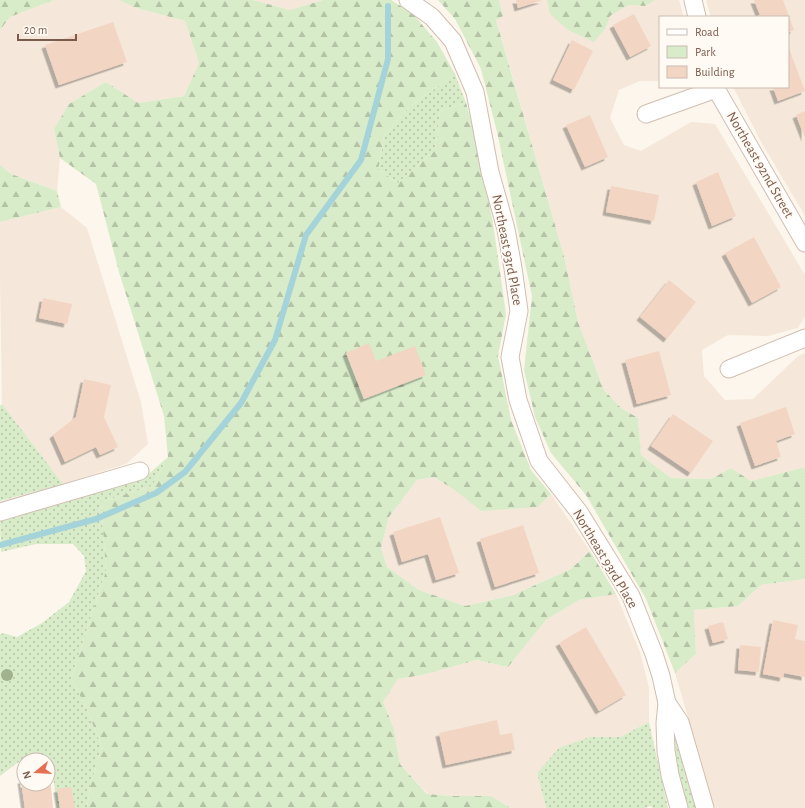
<svg xmlns="http://www.w3.org/2000/svg" width="805" height="808" font-family="'Alegreya Sans',sans-serif">
	<defs>
		<pattern id="green-dots" width="8" height="8" patternUnits="userSpaceOnUse"><rect width="8" height="8" fill="#d8ecc9"/><path d="M2 2h.1M6 6h.1" fill="none" stroke="#b4c2a5" stroke-width="1.8" stroke-linecap="round"/></pattern>
		<pattern id="forest-firs" width="22" height="20" patternUnits="userSpaceOnUse"><rect width="22" height="20" fill="#d8ecc9"/><path d="M5 1l3.5 6h-7zM16 11l3.5 6h-7z" fill="#b4c2a5"/></pattern>
		<filter id="shadow"><feDropShadow dx="-3.5" dy="3.5" stdDeviation="0" flood-color="#0004"/></filter>
	</defs>
	<rect width="100%" height="100%" fill="#fdf6ec"/>
	<!-- residential -->
	<g fill="#f5e8da">
		<path d="M54,0H119L133,7L185,21L199,63L184,96L138,103L106,82L54,129L60,158L57,191L11,174L0,165V30L10,17Z"/>
		<path d="M253,0H323L290,10Z"/>
		<path d="M499,0H679L684,17H660V81H640L619,90L610,118L624,145L641,151L691,122L715,124L805,275V317L798,328L768,336L728,335L702,350L704,376L725,400L753,399L798,356L805,353V467L751,481L731,468L711,479L671,478L641,455L638,418L621,408L604,390L578,322L564,256L496,19L503,16Z"/>
		<path d="M706,0H805V216L760,140L733,87H788V17H711Z"/>
		<path d="M61,207L87,228L141,402L148,444L126,464L63,484L2,404L0,278V222Z"/>
		<path d="M434,477L456,491L538,507L551,494L590,551L571,569L513,595L465,606L419,590L387,567L381,548L389,517L417,480Z"/>
		<path d="M805,579V808H715L675,673L696,654L694,610L738,606L761,585Z"/>
		<path d="M616,594L640,652L649,688V722L620,737H590L537,773L546,808H511L491,796H452L428,794L400,764L394,729L383,702L398,679L422,675L477,660L508,667L546,620L579,600Z"/>
	</g>
	<!-- green -->
	<g fill="url(#green-dots)">
		<path d="M455,74L466,103L440,111L435,150L398,183L378,170L384,136L408,108Z"/>
		<path d="M2,404L63,484L0,501V406Z"/>
		<path d="M168,457L152,486L101,502L106,571L71,678L86,707L102,747L90,787L87,808H57L53,775L48,770V760H21L0,776V635L3,633L17,637L42,623L69,602L86,571L84,556L73,544H36L1,552L0,517L144,478Z"/>
		<path d="M649,722L668,808H653L650,806L646,808H546L537,773L559,748L590,737H620Z"/>
		<path d="M676,728L699,808H685L670,735Z"/>
	</g>
	<!-- forest -->
	<g fill="url(#forest-firs)">
		<path d="M0,0H54L10,17L0,30Z"/>
		<path d="M119,0H253L290,10L323,0H391L412,13L437,42L455,74L408,108L384,136L378,170L398,183L435,150L440,111L466,103L472,125L493,223L506,314L498,356L511,420L531,470L551,494L538,507L481,511L456,491L434,477L417,480L389,517L381,548L387,567L419,590L465,606L513,595L571,569L590,551L616,594L579,600L546,620L508,667L477,660L422,675L398,679L383,702L394,729L400,764L427,794L452,796H491L511,808H87L90,787L102,747L86,707L71,678L106,571L101,502L152,486L168,457L164,416L119,272L96,184L60,158L54,129L69,104L106,82L138,103L184,96L199,63L185,21L133,7Z"/>
		<path d="M438,0H499L503,16L496,20L564,256L578,322L604,390L621,408L638,418L641,455L671,478L711,479L731,468L751,481L805,467V579L761,585L738,606L694,610L696,654L675,673L646,599L586,495L551,453L535,417L524,370L532,296L497,132L481,69L455,19Z"/>
		<path d="M547,0H655L645,6L628,5L610,16L605,29L594,42L568,30L550,14Z"/>
		<path d="M0,165L11,174L57,191L61,207L0,222Z"/>
	</g>
	<g fill="none" stroke-linecap="round" stroke-linejoin="round">
		<!-- stream -->
		<path stroke="#a5d3da" stroke-width="6" d="M0,545L96,519L156,493L185,472L241,403L275,340L306,235L361,160L388,59V6"/>
	</g>
	<!-- building -->
	<g fill="#f3d5c3" filter="url(#shadow)">
		<path d="M516,0H543L518,8Z"/>
		<path d="M754,0H783L794,30L788,32V17H755L760,15Z"/>
		<path d="M634,14L651,46L630,57L613,25Z"/>
		<path d="M113,22L127,62L59,85L45,45Z"/>
		<path d="M572,40L593,51L574,90L553,80Z"/>
		<path d="M788,46L805,91L778,101L773,87H788Z"/>
		<path d="M805,111V138L796,115Z"/>
		<path d="M590,115L608,157L585,167L566,125Z"/>
		<path d="M718,172L736,216L712,226L696,182Z"/>
		<path d="M611,186L659,195L654,221L606,212Z"/>
		<path d="M754,237L781,287L752,303L725,253Z"/>
		<path d="M669,280L696,302L667,339L640,317Z"/>
		<path d="M43,298L72,304L67,324L39,318Z"/>
		<path d="M369,343L376,361L415,346L426,375L364,399L346,353Z"/>
		<path d="M659,351L671,395L637,404L625,360Z"/>
		<path d="M84,379L111,385L104,417L118,447L100,455L96,447L65,462L53,435L76,417Z"/>
		<path d="M786,407L795,434L776,441L781,457L755,466L740,423Z"/>
		<path d="M673,414L713,441L691,473L651,446Z"/>
		<path d="M440,517L459,573L436,580L428,554L402,562L393,532Z"/>
		<path d="M523,525L539,573L495,587L480,539Z"/>
		<path d="M773,620L798,625L795,639L805,641V677L784,673L783,678L763,674Z"/>
		<path d="M723,622L728,639L713,643L708,626Z"/>
		<path d="M586,627L626,695L599,711L559,643Z"/>
		<path d="M740,645L761,647L759,672L738,670Z"/>
		<path d="M497,720L500,735L512,733L515,750L446,765L439,733Z"/>
		<path d="M50,776L53,808H25L21,780H24V784H48V777Z"/>
		<path d="M71,787L75,808H60L57,789Z"/>
	</g>
	<g fill="none" stroke-linecap="round" stroke-linejoin="round">
		<defs>
			<g id="minor">
				<path d="M408,0L432,17L453,41L475,92L490,172L506,229L513,268L519,311L510,357L518,400L539,461L579,512L631,596L654,654L661,676L667,703L665,723L666,751L670,775L679,808"/>
				<path d="M693,0L697,17"/>
				<path d="M715,87L805,243"/>
				<path d="M646,114L716,89"/>
				<path d="M729,369L805,338"/>
				<path d="M0,512L140,471"/>
				<path d="M667,703L680,722L705,808"/>
			</g>
		</defs>
		<!-- minor casing -->
		<use href="#minor" stroke="#d1beb0" stroke-width="19"/>
		<!-- minor -->
		<use href="#minor" stroke="#fff" stroke-width="17"/>
	</g>
	<!-- trees -->
	<circle fill="#a0b28e" cx="7" cy="675" r="6"/>
	<g text-anchor="middle" dominant-baseline="central" stroke-width="3.5" stroke-linejoin="round" paint-order="stroke">
		<!-- street labels -->
		<g font-size="14" fill="#7a5c4d" stroke="#fffaf3">
			<text transform="translate(760 165) rotate(60)">Northeast 92nd Street</text>
			<text transform="translate(507 250) rotate(79)">Northeast 93rd Place</text>
			<text transform="translate(605 559) rotate(59)">Northeast 93rd Place</text>
		</g>
	</g>
	<!-- legend -->
	<rect x="659" y="16" width="130" height="72" fill="#fffaf3" stroke="#cabbb1"/>
	<rect x="667" y="29" width="20" height="6" fill="#ffffff" stroke="#cabbb1"/>
	<text x="695" y="36" font-size="12" fill="#7a5c4d">Road</text>
	<rect x="667" y="46" width="20" height="12" fill="#d8ecc9" stroke="#cabbb1"/>
	<text x="695" y="56" font-size="12" fill="#7a5c4d">Park</text>
	<rect x="667" y="66" width="20" height="12" fill="#f3d5c3" stroke="#cabbb1"/>
	<text x="695" y="76" font-size="12" fill="#7a5c4d">Building</text>
	<!-- north arrow -->
	<g transform="translate(36 772) rotate(252)"><circle r="19" fill="#fffaf3" stroke="#cabbb1"/>
	<path d="M0-3L7 15L0 10L-7 15Z" fill="#e76f51"/>
	<text y="-6" font-size="11" font-weight="bold" text-anchor="middle" fill="#7a5c4d">N</text>
	</g>
	<!-- scale -->
	<path d="M18 34v6h58v-6" fill="none" stroke="#7a5c4d" stroke-width="2"/>
	<text x="24" y="34" font-size="12" fill="#7a5c4d" stroke="#fffaf3" stroke-width="3" paint-order="stroke">20 m</text>
</svg>
